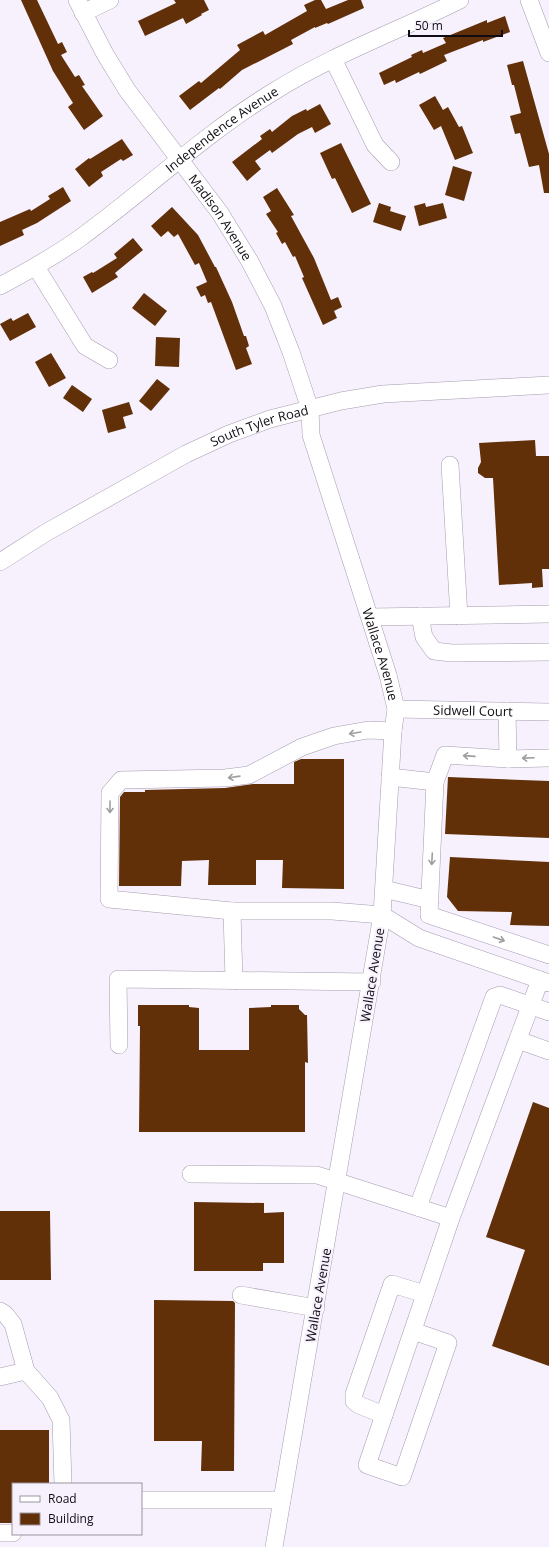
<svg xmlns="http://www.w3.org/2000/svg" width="549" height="1547" font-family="'Open Sans',sans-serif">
	<rect width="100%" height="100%" fill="#f7f0fd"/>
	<!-- building -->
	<g fill="#613008">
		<path d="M21,0H37L58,44L62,42L67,52L61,55L75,77L79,75L85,85L82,86L103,116L84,130L68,107L73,103L53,71Z"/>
		<path d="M174,0H204L209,10L201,14L202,15L186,24L183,18L145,36L138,21L176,3Z"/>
		<path d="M315,0H321L326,9L348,0H361L364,8L328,24L327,23L315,28V27L291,40L293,44L242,70L220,89L219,88L190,110L179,96L199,81L201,83L240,50L237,45L263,31L265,35L307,11L304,5Z"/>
		<path d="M505,16L510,32L483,42V40L444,55L447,61L420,74L419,72L396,83L395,80L384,85L379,73L412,57L411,55L422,50L423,53L446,43L443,38L487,20V23Z"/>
		<path d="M523,61L549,154V193H544L539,165L529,167L520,133L515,134L510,116L521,113L514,85H512L507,65Z"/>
		<path d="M435,96L443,110L448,107L459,127L462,126L473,153L455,160L441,126L434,130L419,105Z"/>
		<path d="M320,104L331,124L315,133L312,127L298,134L272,153L270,150L255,161L261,169L247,181L232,162L262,139L260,136L270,129L272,132L292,116L306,109L307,111Z"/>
		<path d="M122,139L133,155L123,161L121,159L101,172L103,176L89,187L75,169L89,158L90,159Z"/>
		<path d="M341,143L371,204L352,213L335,178L332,179L320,153Z"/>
		<path d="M453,166L472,172L464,201L445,195Z"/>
		<path d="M63,187L71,201L37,223L22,230L24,235L0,246V222L30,209L31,211L50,199L48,196Z"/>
		<path d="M277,188L294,215L291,216L314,258L331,300L338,297L342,307L334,311L337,318L323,325L302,278L304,277L295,256L293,257L285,242L282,244L276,233L278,232L266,214L271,211L263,197Z"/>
		<path d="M379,203L391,207L390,211L406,216L401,231L373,222Z"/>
		<path d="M425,203L426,207L443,203L447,218L419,226L414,206Z"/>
		<path d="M172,207L198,235L215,267H216L232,302L244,336H246L249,346L246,348L252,364L236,370L211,302L208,303L205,295L201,297L196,287L207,282L199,263L195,265L178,234L174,237L168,231L161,237L151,226Z"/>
		<path d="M133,238L143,250L115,273L118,277L92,293L83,277L92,272L93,273L117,258L114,254Z"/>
		<path d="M144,293L167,311L155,326L132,308Z"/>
		<path d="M28,313L36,327L10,341L0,324L11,318L13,321Z"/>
		<path d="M156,337L180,338L179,367L155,366Z"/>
		<path d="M51,353L66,378L49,387L35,362Z"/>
		<path d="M157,379L170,389L151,411L139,401Z"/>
		<path d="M72,385L92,399L83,412L63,398Z"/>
		<path d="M129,402L133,414L123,417L126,428L108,433L102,410Z"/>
		<path d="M535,440L536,456H549V569H542L543,587L532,588V583L499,585L493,478H485L478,473V468L481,462L479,443Z"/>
		<path d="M301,759H344V889L282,888L283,860H256V885H208L209,860L182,861L181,886H119L120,797L124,792H145V790L225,788L253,784H294V762Z"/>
		<path d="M448,777L549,781V838L445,834Z"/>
		<path d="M450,857L549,862V926L510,925L512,912L458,911L447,897Z"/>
		<path d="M138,1005H189V1007L199,1008V1050H249V1008L271,1007V1005H299V1009L305,1015H307L308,1063L305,1062V1132H139L140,1026H138Z"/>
		<path d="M533,1102L549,1108V1366L492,1346L525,1250L486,1237Z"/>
		<path d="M194,1202L264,1203V1213L284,1212V1263H263V1271H194Z"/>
		<path d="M0,1211H50L51,1280H0Z"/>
		<path d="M154,1300L233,1301L235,1303L234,1471H201L202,1441H154Z"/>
		<path d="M0,1430H49V1484H13V1523H0Z"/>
	</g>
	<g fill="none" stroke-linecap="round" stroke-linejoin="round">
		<defs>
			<g id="minor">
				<path id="s1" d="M77,0L105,54L127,90L220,213L249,260L273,306L291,352L310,409L311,435L388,675L396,709L393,731L382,915L274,1547"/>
				<path d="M529,0L549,53"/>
				<path d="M83,13L110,0"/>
				<path d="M333,59L375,145L391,162"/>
				<path d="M36,267L85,346L109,360"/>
				<path id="s2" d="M0,286C28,271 55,256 80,238C145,191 204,134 273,92C332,55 398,31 460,0"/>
				<path d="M450,465L459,616"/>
				<path id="s3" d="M0,562L47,532L186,454L229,434L270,419L341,401L383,394L549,385"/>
				<path d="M420,616L424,637L434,651L452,653L549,652"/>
				<path d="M371,617L549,614"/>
				<path id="s4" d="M396,709L549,712"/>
				<path d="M507,711L508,759"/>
				<path d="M549,758L508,759L445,755L435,782L429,915L549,955"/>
				<path d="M390,777L435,782"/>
				<path d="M384,889L430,900"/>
				<path d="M232,911L109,899L110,793L121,780L225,778L249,775L302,747L334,736L368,730L393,731"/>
				<path d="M234,981L232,911H332L382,915L419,938L549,983"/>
				<path d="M518,1040L549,1051"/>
				<path d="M119,1045L118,979L372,982"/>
				<path d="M191,1174L317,1175L451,1218L540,980"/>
				<path d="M418,1207L494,997L500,995L549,1012"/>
				<path d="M241,1295L316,1308"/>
				<path d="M0,1311L5,1314L13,1324L26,1371L50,1398L61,1420L63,1484"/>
				<path d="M413,1331L448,1343L402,1477L367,1465L451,1218"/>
				<path d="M0,1377L26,1371"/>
				<path d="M384,1415L359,1405L354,1401V1394L392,1284L425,1294"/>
				<path d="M141,1500H282"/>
				<path d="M0,1533H13"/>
			</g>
		</defs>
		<!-- minor casing -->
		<use href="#minor" stroke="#a69caf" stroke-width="18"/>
		<!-- minor -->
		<use href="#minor" stroke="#fff" stroke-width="17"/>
	</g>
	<!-- one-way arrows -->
	<defs><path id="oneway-shaft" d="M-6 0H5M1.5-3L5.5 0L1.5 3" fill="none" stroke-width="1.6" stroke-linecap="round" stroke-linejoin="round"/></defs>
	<g stroke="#9f9ea1">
		<use href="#oneway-shaft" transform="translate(355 733) rotate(171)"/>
		<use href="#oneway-shaft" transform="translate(469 756) rotate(-176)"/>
		<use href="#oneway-shaft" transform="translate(528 758) rotate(178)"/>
		<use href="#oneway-shaft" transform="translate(234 777) rotate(172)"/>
		<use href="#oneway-shaft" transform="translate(110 807) rotate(90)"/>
		<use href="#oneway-shaft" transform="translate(432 859) rotate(93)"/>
		<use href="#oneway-shaft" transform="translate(499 939) rotate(19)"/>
	</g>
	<g text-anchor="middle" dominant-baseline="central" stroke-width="4" stroke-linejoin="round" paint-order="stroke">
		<!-- street labels -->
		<g font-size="13" fill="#100c13" stroke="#f7f0fd">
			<text stroke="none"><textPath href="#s2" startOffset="272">Independence Avenue</textPath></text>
			<text stroke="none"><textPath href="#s1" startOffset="261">Madison Avenue</textPath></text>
			<text stroke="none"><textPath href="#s3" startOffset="294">South Tyler Road</textPath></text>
			<text stroke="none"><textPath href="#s1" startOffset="730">Wallace Avenue</textPath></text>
			<text stroke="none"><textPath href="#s4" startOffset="77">Sidwell Court</textPath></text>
			<text transform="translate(372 975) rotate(-81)">Wallace Avenue</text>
			<text transform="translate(318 1295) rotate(-80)">Wallace Avenue</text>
		</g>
	</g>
	<!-- legend -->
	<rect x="12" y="1483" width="130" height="52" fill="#f7f0fd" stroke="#9b959f"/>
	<rect x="20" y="1496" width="20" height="6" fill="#ffffff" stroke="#9b959f"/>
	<text x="48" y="1503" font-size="12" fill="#100c13">Road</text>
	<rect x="20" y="1513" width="20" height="12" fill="#613008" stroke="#9b959f"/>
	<text x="48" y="1523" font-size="12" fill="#100c13">Building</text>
	<!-- scale -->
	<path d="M409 30v6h93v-6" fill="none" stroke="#100c13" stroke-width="2"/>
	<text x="415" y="30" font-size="12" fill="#100c13" stroke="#f7f0fd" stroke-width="3" paint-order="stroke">50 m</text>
</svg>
